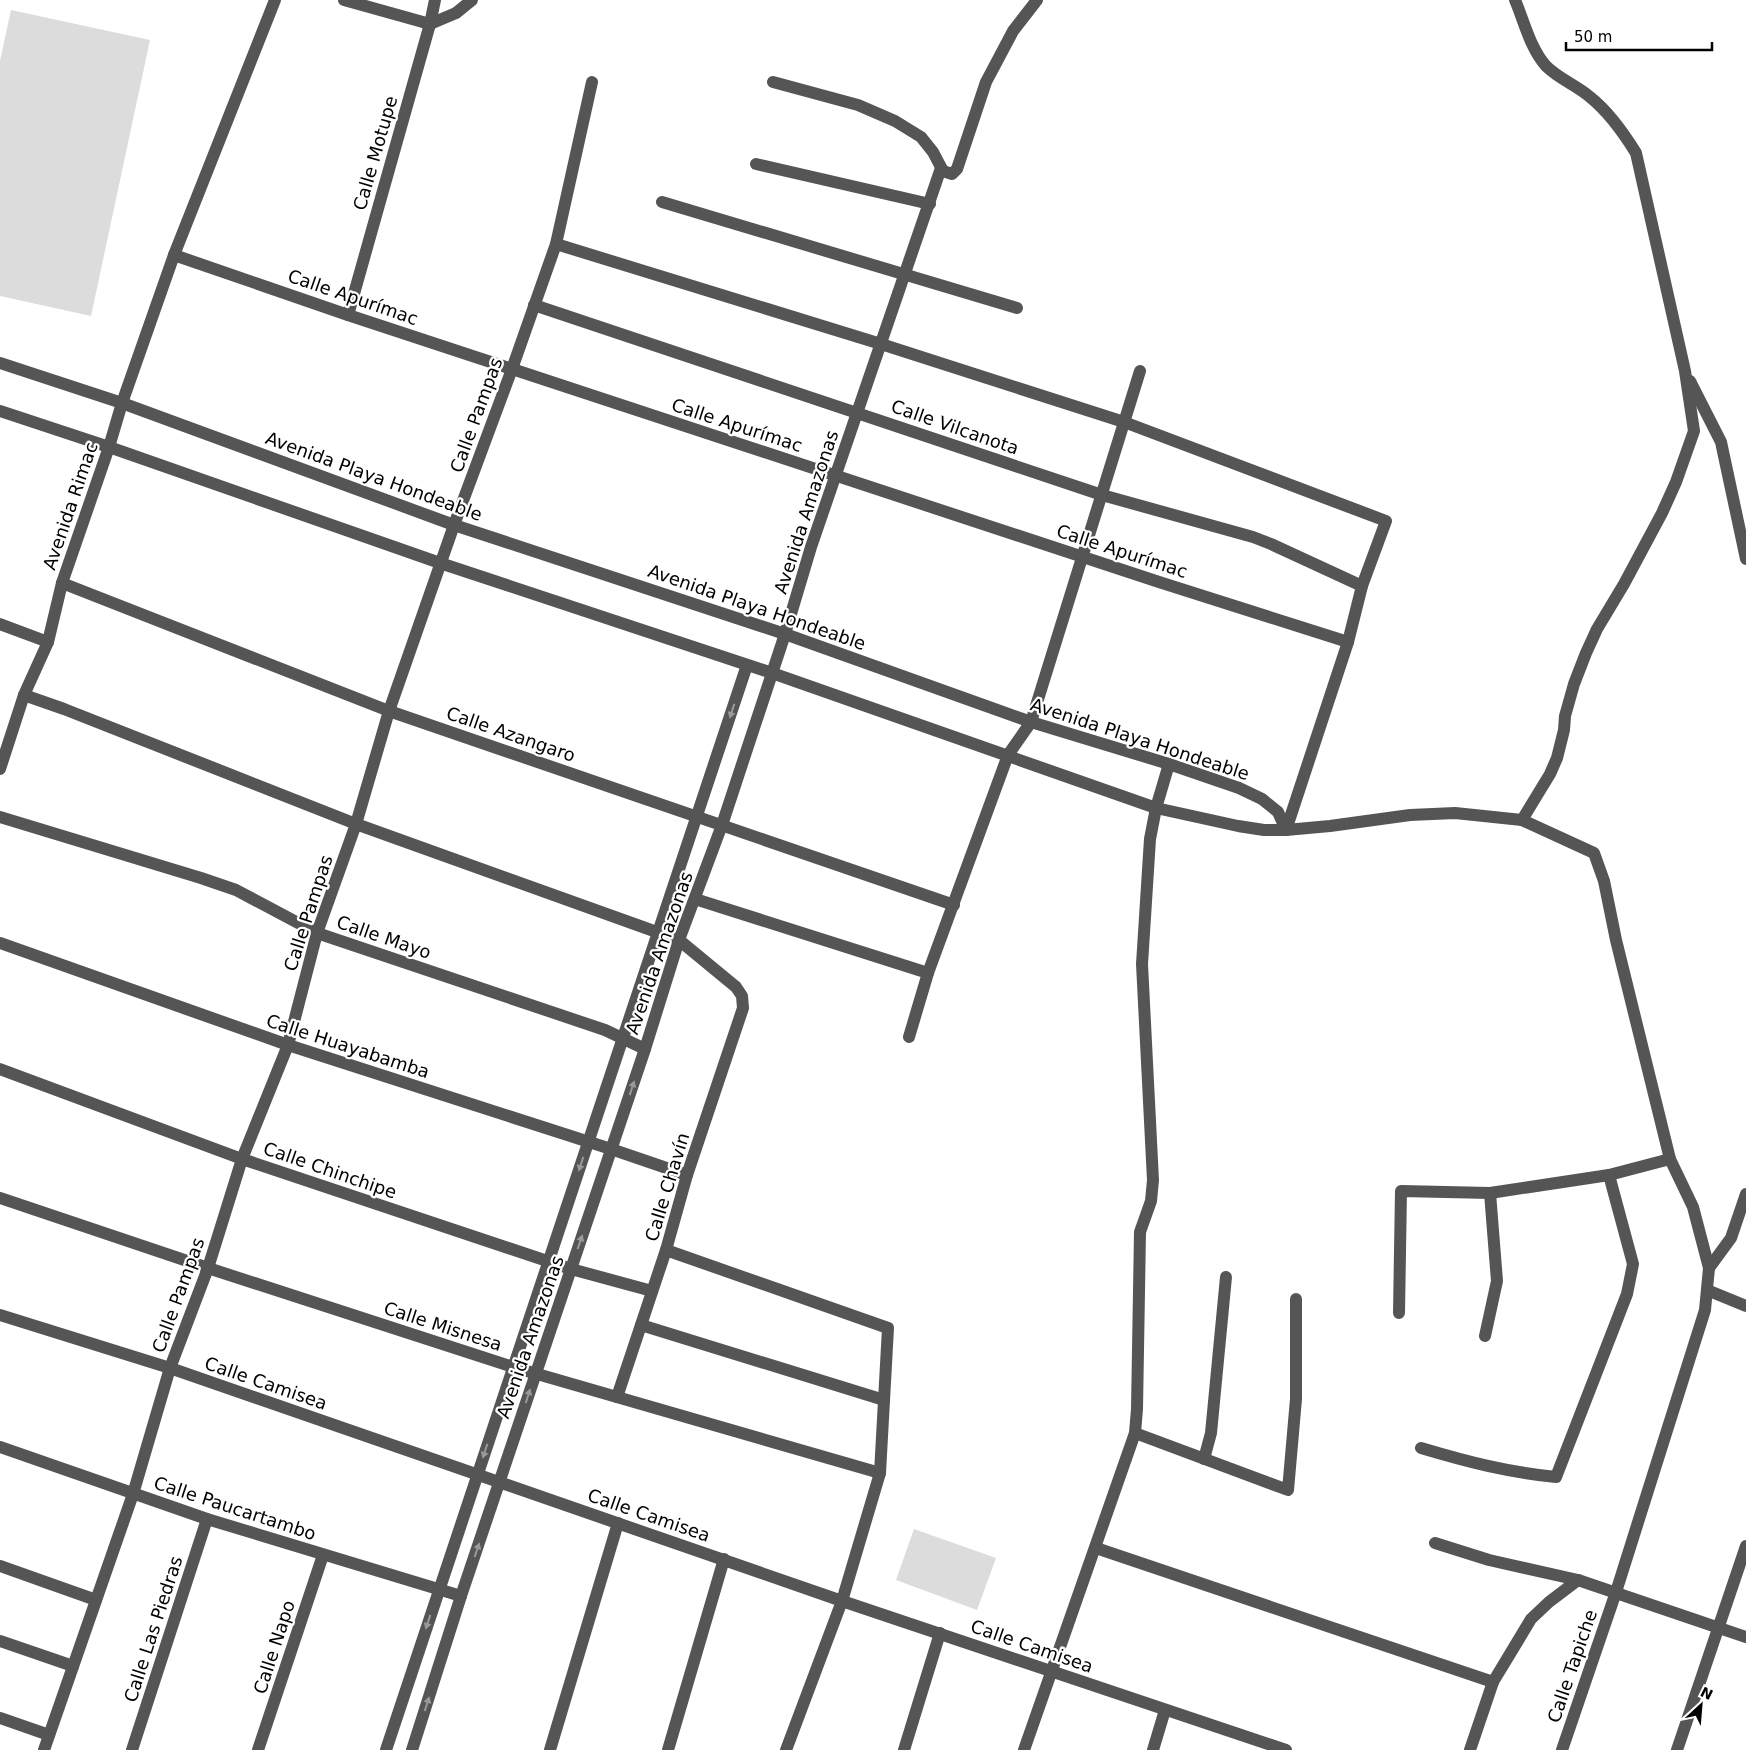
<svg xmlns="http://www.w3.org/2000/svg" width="1746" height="1750" font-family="'DejaVu Sans',sans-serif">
	<rect width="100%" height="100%" fill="#fff"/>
	<!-- green -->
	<g fill="#dcdcdc">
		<path d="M11,10L150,40L91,316L0,296V61Z"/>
		<path d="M914,1529L996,1558L977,1610L896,1580Z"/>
	</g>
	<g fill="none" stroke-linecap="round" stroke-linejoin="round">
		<!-- minor -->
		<g stroke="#555" stroke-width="12">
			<path d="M344,0L430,24L456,13L472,0"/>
			<path d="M1515,0C1524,21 1530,48 1546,66C1559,79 1576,85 1590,97C1609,112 1623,132 1636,153L1685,371L1694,431L1676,482L1662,513L1624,584L1597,629L1586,653L1574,684L1565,716L1564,730L1557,758L1550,774L1522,820"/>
			<path d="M773,82L858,105L895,121L921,137L933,152L943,171L952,174L957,169L986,82L1013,31L1037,0"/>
			<path d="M756,164L930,204"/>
			<path d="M662,202L1017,308"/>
			<path d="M556,244L881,344L1124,422L1386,521L1362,586L1348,642L1286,830"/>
			<path d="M174,255L348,315L1159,582L1348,642"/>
			<path d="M534,305L1102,495L1253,537L1271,544L1362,586"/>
			<path d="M348,315L430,24L435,0"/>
			<path d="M0,363L122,403L454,525L785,634L1031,722L1169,764L1239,788L1262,799L1278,812L1286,830"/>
			<path d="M1690,381L1721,442L1746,559"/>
			<path d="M0,411L109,447L440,563L772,673L1156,808L1238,826L1264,830H1286L1330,826L1410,815L1455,813L1522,820L1594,853L1604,881L1616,940L1670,1159L1693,1207L1709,1268L1705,1310L1616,1592L1562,1750"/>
			<path d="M62,583L389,711L954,905"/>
			<path d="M0,624L48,642"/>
			<path d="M24,695L64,709L356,824L679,940L736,987L742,996L743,1008L687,1175L666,1250L617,1397"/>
			<path d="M0,769L24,695L48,642L62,583L109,447L122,403L174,255L275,0"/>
			<path d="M0,817L201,878L236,890L317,933L605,1030L645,1049"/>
			<path d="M695,899L928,973"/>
			<path d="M0,943L288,1045L611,1149L687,1175"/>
			<path d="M909,1037L928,973L1008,755L1031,722L1140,371"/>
			<path d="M0,1069L242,1159L571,1269L652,1291"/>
			<path d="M0,1198L208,1268L513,1367L880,1473"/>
			<path d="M666,1250L888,1328L880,1473L842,1601L786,1750"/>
			<path d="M1709,1268L1731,1238L1746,1194"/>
			<path d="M1707,1290L1746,1306"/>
			<path d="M1399,1313L1401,1191L1490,1193L1609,1175L1670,1159"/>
			<path d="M0,1315L170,1368L842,1601L1286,1750"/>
			<path d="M641,1325L884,1400"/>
			<path d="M1485,1336L1497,1281L1490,1193"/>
			<path d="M1135,1433L1288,1490L1296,1399V1299"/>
			<path d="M0,1447L207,1519L461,1596"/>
			<path d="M1421,1448C1468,1462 1507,1472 1556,1477L1627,1294L1633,1264L1609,1175"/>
			<path d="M1204,1459L1211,1433L1226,1277"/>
			<path d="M1435,1543L1489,1560L1578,1580L1746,1637"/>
			<path d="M1096,1548L1493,1682"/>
			<path d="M0,1566L96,1600"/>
			<path d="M0,1641L73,1666"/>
			<path d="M0,1718L49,1735"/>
			<path d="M44,1750L133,1494L170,1368L208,1268L242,1159L288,1045L317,933L356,824L389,711L454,525L512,369L556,244L592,82"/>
			<path d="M132,1750L207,1519"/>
			<path d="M258,1750L323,1555"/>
			<path d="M386,1750L747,665"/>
			<path d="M412,1750L461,1596L645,1049L679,940L722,825L785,634L811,547L941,168"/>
			<path d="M550,1750L618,1523"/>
			<path d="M668,1750L724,1559"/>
			<path d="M904,1750L940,1633"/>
			<path d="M1024,1750L1135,1433L1137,1409L1140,1232L1151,1201L1153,1180L1142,964L1150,839L1156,808L1169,764"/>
			<path d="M1153,1750L1165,1710"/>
			<path d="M1470,1750L1493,1682L1531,1619L1549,1602L1578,1580"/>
			<path d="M1677,1750L1746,1546"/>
		</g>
	</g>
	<!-- one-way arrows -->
	<defs><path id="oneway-solid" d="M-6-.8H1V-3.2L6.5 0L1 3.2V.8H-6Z" transform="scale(1.25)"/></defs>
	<g fill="#999">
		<use href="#oneway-solid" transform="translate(732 711) rotate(108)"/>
		<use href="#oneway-solid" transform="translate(632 1088) rotate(-72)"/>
		<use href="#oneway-solid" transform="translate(581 1164) rotate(108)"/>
		<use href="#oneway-solid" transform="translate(580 1242) rotate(-71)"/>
		<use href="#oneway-solid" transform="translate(528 1396) rotate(-72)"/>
		<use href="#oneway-solid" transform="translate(485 1451) rotate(108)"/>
		<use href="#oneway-solid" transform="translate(477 1550) rotate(-71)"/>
		<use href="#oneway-solid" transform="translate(428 1622) rotate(108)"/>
		<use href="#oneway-solid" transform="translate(427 1704) rotate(-72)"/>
	</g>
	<g text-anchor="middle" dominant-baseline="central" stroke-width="4.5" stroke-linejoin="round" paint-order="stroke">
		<!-- street labels -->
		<g font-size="18" fill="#000" stroke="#fff">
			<text transform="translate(375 153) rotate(-74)">Calle Motupe</text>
			<text transform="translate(353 297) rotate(19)">Calle Apurímac</text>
			<text transform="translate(476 415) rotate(-70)">Calle Pampas</text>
			<text transform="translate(737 425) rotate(18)">Calle Apurímac</text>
			<text transform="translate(955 427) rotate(19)">Calle Vilcanota</text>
			<text transform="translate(374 476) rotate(20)">Avenida Playa Hondeable</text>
			<text transform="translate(70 506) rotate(-71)">Avenida Rimac</text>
			<text transform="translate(806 512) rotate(-72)">Avenida Amazonas</text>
			<text transform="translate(1122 551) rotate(18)">Calle Apurímac</text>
			<text transform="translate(757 607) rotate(19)">Avenida Playa Hondeable</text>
			<text transform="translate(511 734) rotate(19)">Calle Azangaro</text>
			<text transform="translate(1140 739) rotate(18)">Avenida Playa Hondeable</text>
			<text transform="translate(308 913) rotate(-72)">Calle Pampas</text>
			<text transform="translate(384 937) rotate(19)">Calle Mayo</text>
			<text transform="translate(659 953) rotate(-71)">Avenida Amazonas</text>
			<text transform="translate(348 1046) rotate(18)">Calle Huayabamba</text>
			<text transform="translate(330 1170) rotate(19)">Calle Chinchipe</text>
			<text transform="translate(667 1187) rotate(-73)">Calle Chavín</text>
			<text transform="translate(178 1295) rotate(-70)">Calle Pampas</text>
			<text transform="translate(443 1326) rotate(18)">Calle Misnesa</text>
			<text transform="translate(530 1337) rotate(-71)">Avenida Amazonas</text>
			<text transform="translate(266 1383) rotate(19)">Calle Camisea</text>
			<text transform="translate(235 1508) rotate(18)">Calle Paucartambo</text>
			<text transform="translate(649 1515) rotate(19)">Calle Camisea</text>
			<text transform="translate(153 1629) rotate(-72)">Calle Las Piedras</text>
			<text transform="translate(1032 1646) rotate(19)">Calle Camisea</text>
			<text transform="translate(274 1647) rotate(-72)">Calle Napo</text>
			<text transform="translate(1572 1666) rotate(-71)">Calle Tapiche</text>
		</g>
	</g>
	<!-- north arrow -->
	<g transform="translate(1701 1705) rotate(26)" stroke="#ffffff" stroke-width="4" paint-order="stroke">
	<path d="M0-4L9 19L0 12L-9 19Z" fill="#000000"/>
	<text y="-8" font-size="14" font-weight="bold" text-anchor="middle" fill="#000000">N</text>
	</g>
	<!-- scale -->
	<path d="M1566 42v8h146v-8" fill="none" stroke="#000000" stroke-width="2.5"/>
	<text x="1574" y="42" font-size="15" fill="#000000" stroke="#ffffff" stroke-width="4" paint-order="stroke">50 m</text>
</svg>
